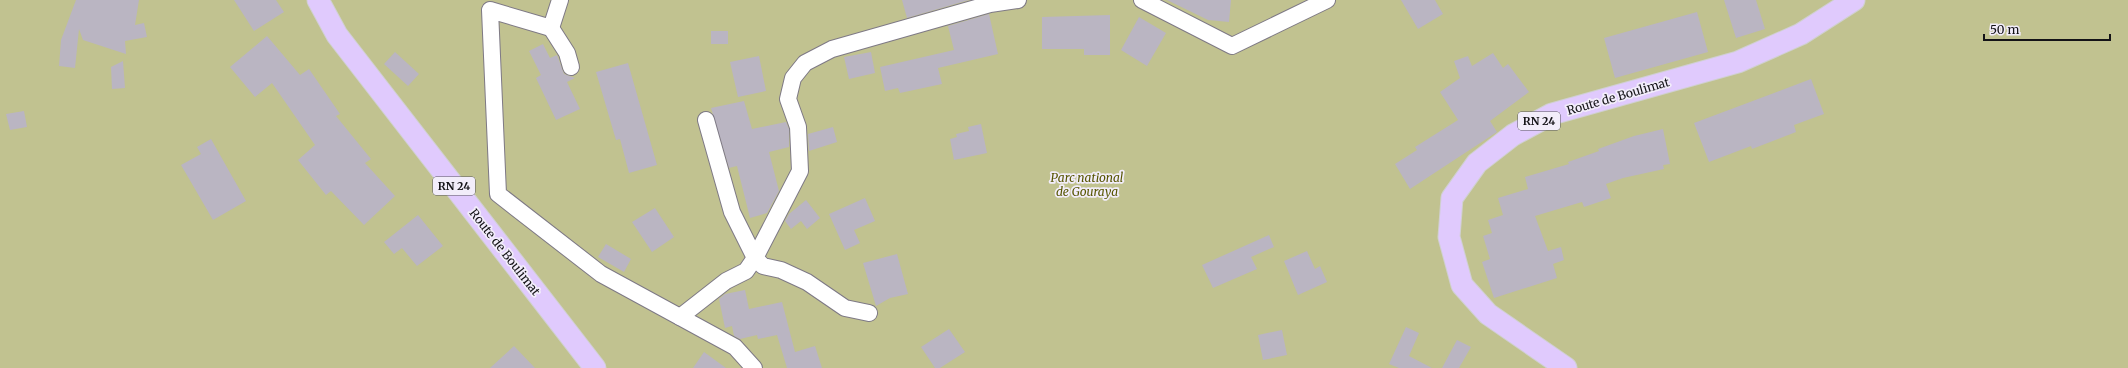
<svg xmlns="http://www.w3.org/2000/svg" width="2128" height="368" font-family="Merriweather,serif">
	<rect width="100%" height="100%" fill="#f2edfa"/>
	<!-- green -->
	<rect fill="#c1c290" x="0" y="0" width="2128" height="368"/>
	<!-- building -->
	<g fill="#bab5c2">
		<path d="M76,0H139L135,25L144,23L147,37L125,41L126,54L83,40L79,29L75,68L59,66L61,40Z"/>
		<path d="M234,0H276L284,12L254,31Z"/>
		<path d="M902,0H969L907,18Z"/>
		<path d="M1167,0H1231L1229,22L1208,20Z"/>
		<path d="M1401,0H1435L1443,14L1418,29Z"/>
		<path d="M1724,0H1756L1765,29L1736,38Z"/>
		<path d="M1697,12L1708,52L1615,78L1604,38Z"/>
		<path d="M989,14L998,54L938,68L942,84L900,93L898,88L885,91L880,67L954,50L948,26Z"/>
		<path d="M1110,15V55H1084V49H1042V17Z"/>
		<path d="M1139,17L1166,33L1147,66L1121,50Z"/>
		<rect x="711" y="31" width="17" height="13"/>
		<path d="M267,36L300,75L309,69L340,114L336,116L371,159L365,163L395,196L364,225L331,191L326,195L298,160L315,145L272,83L255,97L230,67Z"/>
		<path d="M543,44L550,58L557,55L564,74L575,78L567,82L580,109L556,120L536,78L541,75L529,51Z"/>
		<path d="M395,52L419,74L408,86L384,64Z"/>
		<path d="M871,52L875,73L849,79L844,57Z"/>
		<path d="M1493,53L1503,68L1508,64L1529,92L1490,121L1497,132L1410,189L1395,164L1417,150L1415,147L1458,120L1440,92L1460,78L1454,61L1468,56L1472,66Z"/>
		<path d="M759,56L766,91L738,97L730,62Z"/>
		<path d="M123,61L125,88L112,89L111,67Z"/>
		<path d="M628,63L657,165L629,173L620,139L616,140L596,72Z"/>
		<path d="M1811,79L1824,114L1794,125L1796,132L1752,149L1751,146L1709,162L1694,123Z"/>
		<path d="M744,101L752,129L786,122L789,129V147L769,152L779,191L767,213L750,218L737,166L729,168L711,108Z"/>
		<path d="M24,111L27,127L10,130L6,114Z"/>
		<path d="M981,124L987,153L954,160L950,139L957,137L956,134L969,131L968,127Z"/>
		<path d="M833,127L837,142L809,151L808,134Z"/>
		<path d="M1663,129L1670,164L1663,165L1664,169L1623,178L1606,184L1611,198L1584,207L1582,202L1535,216L1548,251L1561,247L1564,260L1553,264L1557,278L1494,298L1482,262L1490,259L1483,236L1492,233L1488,220L1503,215L1498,198L1528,189L1525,177L1569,164L1568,162L1599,151L1598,149L1634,136Z"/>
		<path d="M211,139L246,201L213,220L181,165L201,154L197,147Z"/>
		<path d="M865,198L875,221L854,230L860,243L845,250L829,214Z"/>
		<path d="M806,200L820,218L807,229L801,221L791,229L785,221L789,214Z"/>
		<path d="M655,208L674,237L652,252L632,222Z"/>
		<path d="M418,215L443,246L417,266L402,248L394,254L384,242Z"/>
		<path d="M1269,235L1274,247L1251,257L1257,269L1213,288L1202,265Z"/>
		<path d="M606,244L631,259L624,272L598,257Z"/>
		<path d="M1307,251L1315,269L1320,266L1327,282L1298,295L1284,261Z"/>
		<path d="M897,254L908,294L890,298L876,306L863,263Z"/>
		<path d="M745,290L749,309L782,302L795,352L815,346L822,368H787L777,335L758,339L757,335L740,339L734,336L732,326L725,328L719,299L725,294Z"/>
		<path d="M1406,327L1419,333L1409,356L1432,368H1399L1389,364Z"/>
		<path d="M949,329L965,352L940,368H935L921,347Z"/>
		<path d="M1282,330L1287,355L1263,360L1258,335Z"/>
		<path d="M1457,340L1471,347L1459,368H1442Z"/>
		<path d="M514,346L535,368H490Z"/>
		<path d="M704,352L726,368H693Z"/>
	</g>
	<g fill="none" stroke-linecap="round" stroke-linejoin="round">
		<defs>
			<g id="minor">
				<path d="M560,0L551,28L490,10L498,194L601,274L735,347L754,368"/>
				<path d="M1142,0L1232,46L1327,0"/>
				<path d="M551,28L567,53L571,67"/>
				<path d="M706,120L732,212L755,258L763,266L781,270L807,282L845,308L869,313"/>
				<path d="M680,317L726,281L746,271L755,258L800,171L798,127L788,99L793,78L805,63L832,49L990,4L1018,0"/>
			</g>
			<g id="major">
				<path d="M318,0L337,35L595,368"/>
				<path d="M1566,368L1488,314L1462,285L1449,237L1452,198L1477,163L1513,135L1552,114L1738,62L1801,34L1854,0"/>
			</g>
		</defs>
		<!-- minor casing -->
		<use href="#minor" stroke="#7e7985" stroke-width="18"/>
		<!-- major casing -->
		<use href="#major" stroke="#d0d0d1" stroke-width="23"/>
		<!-- minor -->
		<use href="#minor" stroke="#fff" stroke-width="16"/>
		<!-- major -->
		<use href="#major" stroke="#e0cafd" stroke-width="21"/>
	</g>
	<g text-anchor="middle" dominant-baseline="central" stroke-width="3.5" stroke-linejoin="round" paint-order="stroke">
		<!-- shield labels -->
		<g fill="#f2edfa" stroke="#57545b" stroke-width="1">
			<rect x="1518" y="112" width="42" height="18" rx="3"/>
			<rect x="433" y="177" width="42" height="18" rx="3"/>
		</g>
		<g font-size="11" font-weight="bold" fill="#141317">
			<text x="1539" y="121">RN 24</text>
			<text x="454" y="186">RN 24</text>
		</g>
		<!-- street labels -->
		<g font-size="12" fill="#141317" stroke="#f2edfa">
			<text transform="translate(1618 96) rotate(-16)">Route de Boulimat</text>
			<text transform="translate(505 252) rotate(52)">Route de Boulimat</text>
		</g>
		<!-- park labels -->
		<g font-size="12" font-style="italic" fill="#565500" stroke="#f2edfa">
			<text x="1087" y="177">Parc national<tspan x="1087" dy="14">de Gouraya</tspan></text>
		</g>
	</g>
	<!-- scale -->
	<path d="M1984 34v6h126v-6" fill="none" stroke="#141317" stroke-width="2"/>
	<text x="1990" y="34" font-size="12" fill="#141317" stroke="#f2edfa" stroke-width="3" paint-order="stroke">50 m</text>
</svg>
